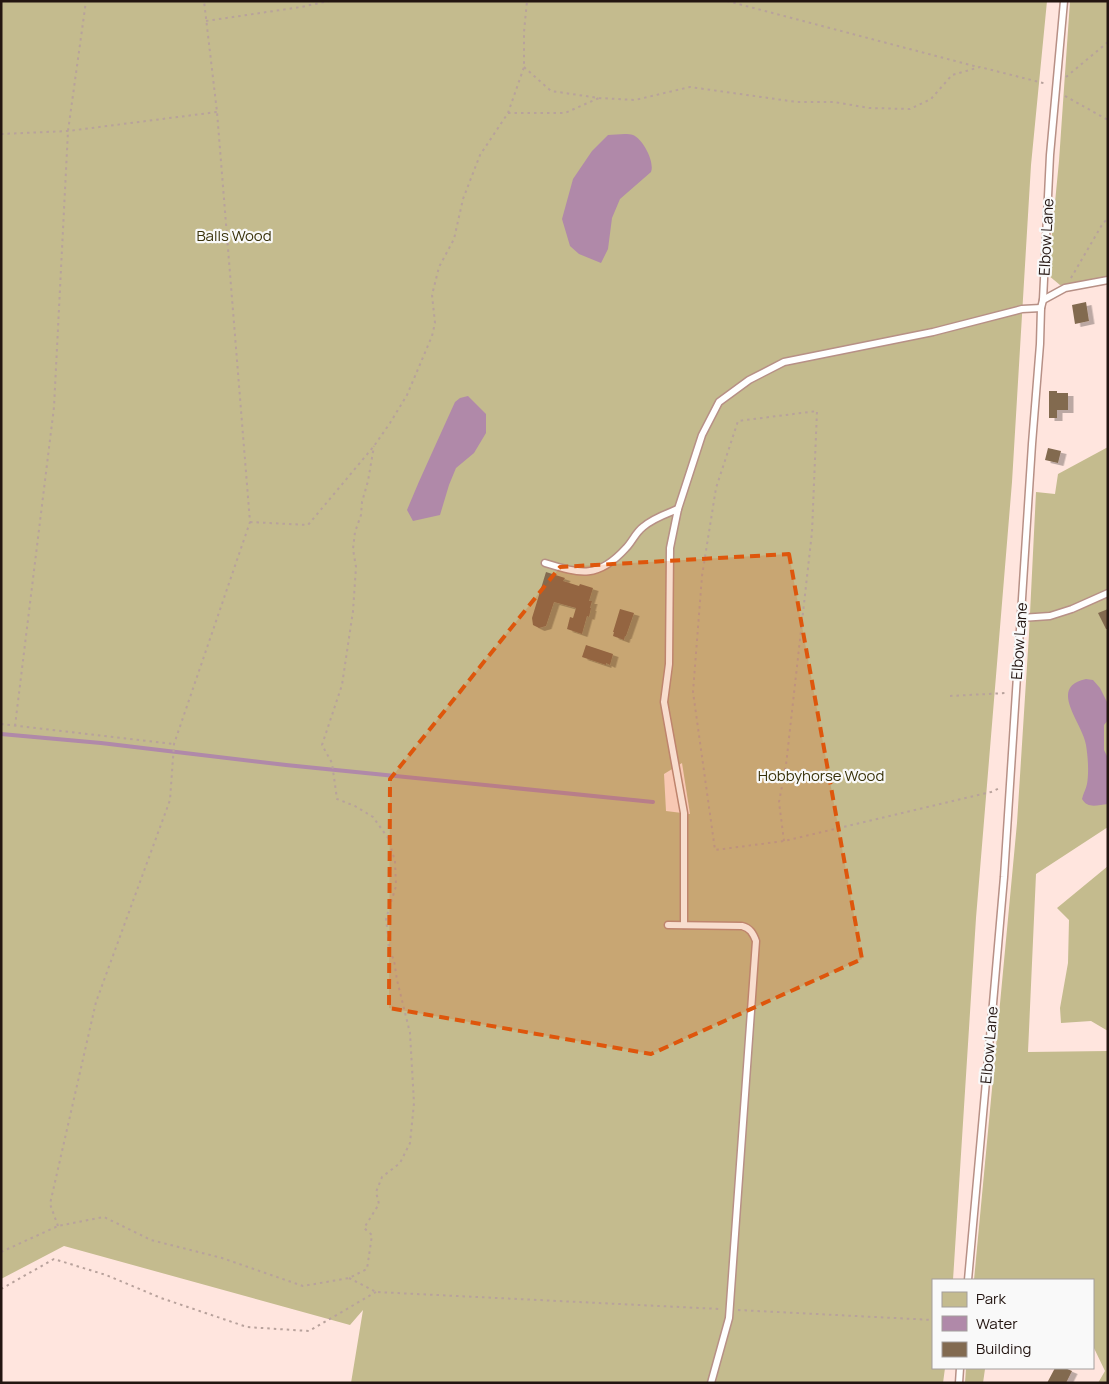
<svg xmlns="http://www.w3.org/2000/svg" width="1109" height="1384" font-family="Manrope,sans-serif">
	<defs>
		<filter id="shadow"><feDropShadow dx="5.5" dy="3" stdDeviation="0" flood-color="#0004"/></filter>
	</defs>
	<rect width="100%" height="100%" fill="#ffe5de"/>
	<!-- green -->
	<g fill="#c4bb8e" fill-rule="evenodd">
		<path d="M1,1H1047L1031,165L1012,482L976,918L953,1280H933V1368H945L943,1383H351L363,1310L350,1325L64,1246L1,1279ZM682,763L690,814L666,811L664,774Z"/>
		<path d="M1070,1H1108V278L1081,284L1060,285L1048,275L1059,161Z"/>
		<path d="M1108,447V827L1036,874L1028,1052L1108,1051V1383H1098L1105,1371L1093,1346V1280H974L1017,823L1029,634L1036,492L1055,494L1058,474Z"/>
		<path d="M1108,866V1031L1091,1021L1061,1023L1060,1008L1068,963L1069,920L1057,908Z"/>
		<path d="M966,1368H987L985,1369L983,1383H965Z"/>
	</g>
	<!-- water -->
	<g fill="#b089a9">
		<path d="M608,135C615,135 626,133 633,135C643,139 655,162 651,172L620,199L612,218L608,249L601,263L579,254L570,246L562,219L573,179L592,151Z"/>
		<path d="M468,396L486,414V433L474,453L456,468L449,485L440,515L413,521L407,510C422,473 439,438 455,402L460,398Z"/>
		<path d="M1086,679L1093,680L1100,688L1108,704V720L1104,725V750L1108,758V804C1097,805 1088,809 1082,799C1083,794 1086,789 1087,784C1089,773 1088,757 1086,745C1083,723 1047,687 1086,679Z"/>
	</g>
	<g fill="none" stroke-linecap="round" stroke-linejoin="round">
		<!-- stream -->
		<path stroke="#b089a9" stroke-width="4" d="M1,734L101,743L286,765L653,802"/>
	</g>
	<!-- building -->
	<g fill="#826a50" filter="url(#shadow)">
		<path d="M1086,302L1089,321L1075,324L1072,305Z"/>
		<path d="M1049,391H1057V393H1068V410H1057V418H1049Z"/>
		<path d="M1048,448L1061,451L1058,463L1045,460Z"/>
		<path d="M546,572L565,578L563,581L579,586L580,584L593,588L589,601H592L590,608H591L589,617L587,616L582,634L567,629L570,617L573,618L576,608L554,602L546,626L539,628L533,625L532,618Z"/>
		<path d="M620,609L634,613L626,636H625L624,640L613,636L614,632H613Z"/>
		<path d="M1108,609V629H1106L1098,613Z"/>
		<path d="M586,645L613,654L610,665L606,663V665L582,657Z"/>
		<path d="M1055,1368H1065L1072,1371L1066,1383H1047Z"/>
	</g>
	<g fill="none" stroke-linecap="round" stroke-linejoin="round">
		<defs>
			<g id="lane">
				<path d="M1043,300L1065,288L1108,280"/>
				<path d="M545,563C581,574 598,579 626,548C632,542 636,532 643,527C653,518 666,514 678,509"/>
				<path d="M1021,618L1050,616L1072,609L1108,593"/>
				<path d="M668,925L742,926C750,928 753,933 756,941L729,1318L711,1383"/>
				<path d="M684,925V813L664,702L669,664L670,548L678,509L702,435L719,402L749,380L784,362L933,332L1022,309L1041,308"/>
				<path d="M968,1280L992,1015L1004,877L1032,444L1040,344L1041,308L1043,300L1050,155L1064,1"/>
				<path d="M959,1383L960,1368"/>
			</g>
		</defs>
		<!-- lane casing -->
		<use href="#lane" stroke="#b79086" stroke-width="9"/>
		<!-- path -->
		<g stroke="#b8a29c" stroke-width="2" stroke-dasharray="2.5 4" stroke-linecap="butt">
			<path d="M727,1L978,67"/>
			<path d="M206,21L301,7L329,1"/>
			<path d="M524,67L551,91L599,98L635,100L690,87L797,102H834L869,108L910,109L931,99L952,75L980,67L1047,84"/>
			<path d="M1066,77L1108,42"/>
			<path d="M1065,96L1108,120"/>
			<path d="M508,113H565L599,98"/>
			<path d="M1,134L68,131L217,112"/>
			<path d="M1071,278L1103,223L1108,219"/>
			<path d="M250,522L308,525L374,446L390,423L407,395L432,336L435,323L432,295L439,267L454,239L463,199L480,155L508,113L524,67V32L527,1"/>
			<path d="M950,696L1006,693"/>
			<path d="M1,724L174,744"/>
			<path d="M15,726L54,407L68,131L86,1"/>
			<path d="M784,841L779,802L786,765L812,532L817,411L738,421L716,488L702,576L693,692L715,850L784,841L991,792L1000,788"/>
			<path d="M58,1226L50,1204L96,1002L170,800L174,744L250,522L217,112L204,1"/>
			<path d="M1,1252L58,1226L104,1217L151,1240L222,1258L303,1286L349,1278L367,1269L372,1235L364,1228L379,1204L376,1192L382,1177L400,1163L410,1143L414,1103L410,1033L397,980L394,960L389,950L387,927L386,919L396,886L395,861L388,838L373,817L355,806L337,799L332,763L322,745L342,685L353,611L356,567L353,549L355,532L361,515L362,502L368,481L374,446"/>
			<path d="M349,1278L376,1292L720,1309"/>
			<path d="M1,1289L54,1259L106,1275L161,1298L247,1327L309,1331L376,1292"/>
			<path d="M738,1310L933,1320"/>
		</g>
		<!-- lane -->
		<use href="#lane" stroke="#fff" stroke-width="6"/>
	</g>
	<!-- marked area -->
	<path fill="#de560c" fill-opacity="0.2" stroke="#de560c" stroke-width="4" stroke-dasharray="10 6" stroke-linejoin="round" d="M789,554L862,959L651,1054L389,1008L390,779L560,567Z"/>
	<g text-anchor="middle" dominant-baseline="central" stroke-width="4.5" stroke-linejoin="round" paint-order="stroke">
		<!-- park labels -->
		<g font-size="15" fill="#39320b" stroke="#f9f9f9">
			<text x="234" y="235">Balls Wood</text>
			<text x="821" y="775">Hobbyhorse Wood</text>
		</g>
		<!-- street labels -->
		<g font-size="15" fill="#231511" stroke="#f9f9f9">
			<text transform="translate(1046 237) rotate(-87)">Elbow Lane</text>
			<text transform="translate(1019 641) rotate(-86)">Elbow Lane</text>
			<text transform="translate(989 1045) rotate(-85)">Elbow Lane</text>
		</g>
	</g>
	<!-- border -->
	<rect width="1109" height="1384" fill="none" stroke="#231511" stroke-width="5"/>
	<!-- legend -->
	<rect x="932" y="1279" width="162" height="90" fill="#f9f9f9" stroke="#a39e9c"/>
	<rect x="942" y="1292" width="25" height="15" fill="#c4bb8e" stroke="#a39e9c"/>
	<text x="976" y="1304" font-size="15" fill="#231511">Park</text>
	<rect x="942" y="1316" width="25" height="15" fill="#b089a9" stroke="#a39e9c"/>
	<text x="976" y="1329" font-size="15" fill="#231511">Water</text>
	<rect x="942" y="1342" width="25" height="15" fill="#826a50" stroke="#a39e9c"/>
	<text x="976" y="1354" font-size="15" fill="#231511">Building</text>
</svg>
